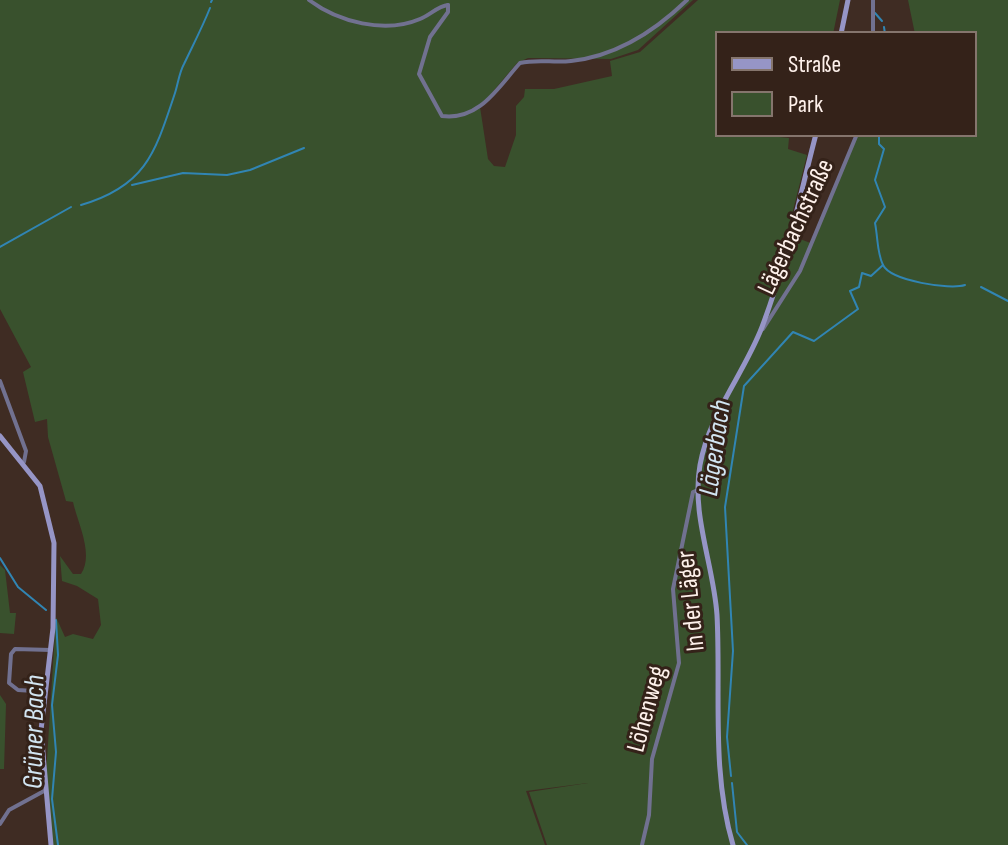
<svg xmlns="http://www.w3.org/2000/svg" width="1008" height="845" font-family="'Sofia Sans Condensed',sans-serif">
	<rect width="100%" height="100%" fill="#3f2c23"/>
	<!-- green -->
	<g fill="#39512d">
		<path d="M0,0H693L638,50L611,59L528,58L517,63L480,107L488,159L494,166L505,167L516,135V106L524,97L525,89H554L612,76L610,61L640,52L698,0H840L833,34H718V134H779V137L789,138L788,149L807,155L787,234L813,244L857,134H974V34H915L908,0H1008V845H547L529,792L588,783L526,791L545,845H52L45,791L56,617L65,637L73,634L93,639L101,625L98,599L77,586L62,581L60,556L73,574H81C94,554 78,524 73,502L66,501L48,437L47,419L35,422L23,372L31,367L0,309Z"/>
		<path d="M0,565L5,570L10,613H16L14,634L0,633Z"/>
		<path d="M0,695L6,704L4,769H0Z"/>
	</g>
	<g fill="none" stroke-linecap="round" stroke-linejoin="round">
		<!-- stream -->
		<g stroke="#3185b3" stroke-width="2">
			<path d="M211,2L212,0"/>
			<path d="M875,13L882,21"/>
			<path d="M884,27L885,34"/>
			<path d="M879,134V144L884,149L875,180L885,207L875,223C878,238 877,253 883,265C891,281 950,290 965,285"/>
			<path d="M132,185L183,173L227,175L250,170L304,148"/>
			<path d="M81,205C146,186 155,153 175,93C178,84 179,73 184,64C193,45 202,28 210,8"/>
			<path d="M0,247L71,207"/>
			<path d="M981,287L1008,301"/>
			<path d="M0,558L18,587L46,610"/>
			<path d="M56,620L58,655L52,705L56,752L52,799L58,845"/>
			<path d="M731,776L727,737L733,651L725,507L744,386L793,332L814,341L858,309L850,291L859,287L862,273L871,276L883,265"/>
			<path d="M732,783L737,832L747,845"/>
		</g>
		<!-- minor -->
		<g stroke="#717190" stroke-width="4">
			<path d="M309,0C338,22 385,34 420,19C430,15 438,6 448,5"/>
			<path d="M873,0V34"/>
			<path d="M448,5V12L430,37L419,74L442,116C480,121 499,86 520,63C537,59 554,63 571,61C617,56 655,31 687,0"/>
			<path d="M763,329L800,271L857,134"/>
			<path d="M0,381L26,451L24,462"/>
			<path d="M34,691L18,690L9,683L11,654L15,649L51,650"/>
			<path d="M0,824L9,810L44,791"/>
			<path d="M642,845L649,815L652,759L679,663L673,589L693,492L698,490"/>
		</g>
		<!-- secondary -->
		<g stroke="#9695c6" stroke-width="5">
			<path d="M841,34L848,0"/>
			<path d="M0,436L40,486L54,543L53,628L41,730L51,845"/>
			<path d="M733,845C711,771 721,692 717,615C714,567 691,514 700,465C709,414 744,374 762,327C786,264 799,199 816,134"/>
		</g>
	</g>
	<g text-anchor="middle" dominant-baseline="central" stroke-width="6" stroke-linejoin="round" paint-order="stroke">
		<!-- street labels -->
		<g font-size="26" fill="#fef1eb" stroke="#342219">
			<text transform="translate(796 227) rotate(-65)">Lägerbachstraße</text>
			<text transform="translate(691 601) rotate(-96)">In der Läger</text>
			<text transform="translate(647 709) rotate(-75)">Löhenweg</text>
		</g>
		<!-- water labels -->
		<g font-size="28" font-style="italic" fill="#d2e5f2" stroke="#342219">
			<text transform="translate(715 448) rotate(-82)">Lägerbach</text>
			<text transform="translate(34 732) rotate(-89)">Grüner Bach</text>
		</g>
	</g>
	<!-- legend -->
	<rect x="716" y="32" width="260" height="104" fill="#342219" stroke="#85756d" stroke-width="2"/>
	<rect x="732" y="58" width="40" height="12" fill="#9695c6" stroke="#85756d" stroke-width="2"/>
	<text x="788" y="72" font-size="24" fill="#fef1eb">Straße</text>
	<rect x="732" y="92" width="40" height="24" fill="#39512d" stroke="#85756d" stroke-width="2"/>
	<text x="788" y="112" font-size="24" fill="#fef1eb">Park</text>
</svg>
